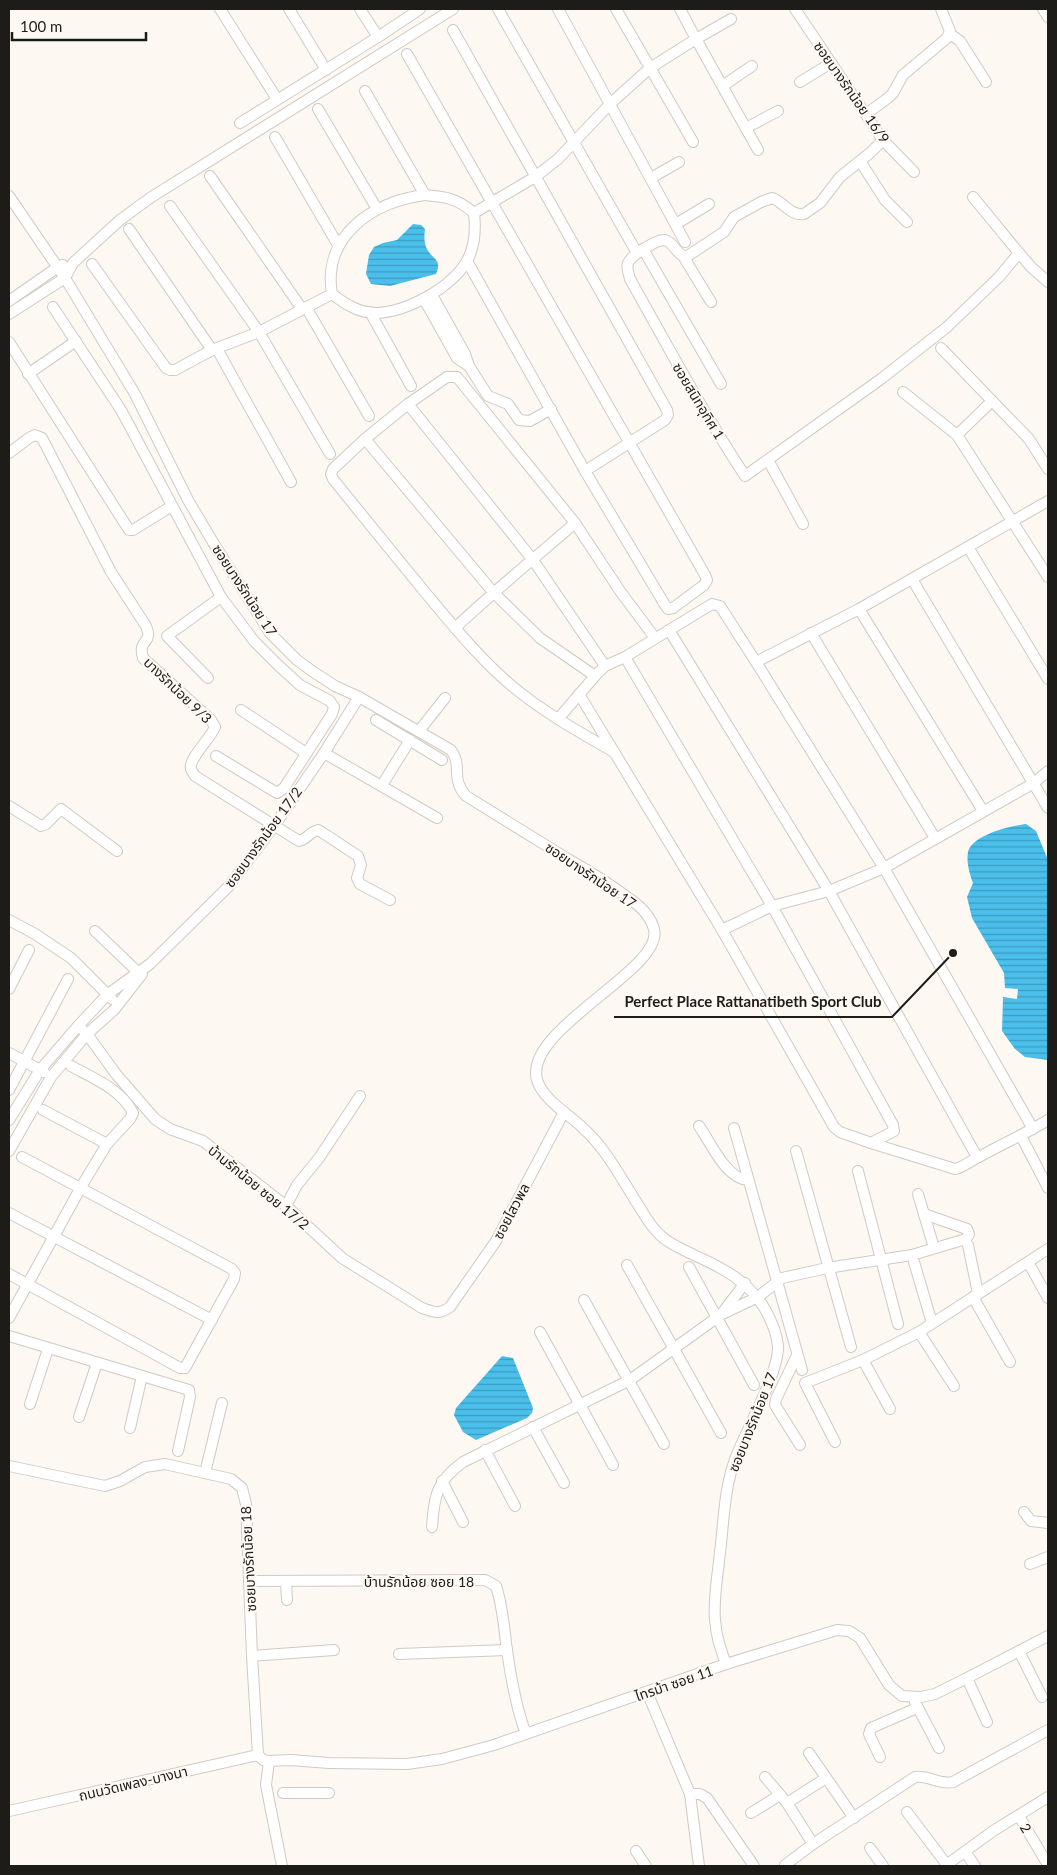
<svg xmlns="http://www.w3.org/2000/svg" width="1057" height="1875" font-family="Lato,'Noto Sans Thai',sans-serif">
	<defs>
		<pattern id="water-rules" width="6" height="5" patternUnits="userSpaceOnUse" patternTransform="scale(1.25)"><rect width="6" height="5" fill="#4abfeb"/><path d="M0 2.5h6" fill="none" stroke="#3d9abe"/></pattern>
	</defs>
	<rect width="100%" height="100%" fill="#fef8f2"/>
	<!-- water -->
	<g fill="url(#water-rules)">
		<path d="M413,224L421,225L425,229C424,236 424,243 427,249C434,261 442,259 436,274L390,286L371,284L366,274L369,255L374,247L383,243L397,240Z"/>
		<path d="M1026,824L1036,831L1048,860V1060L1025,1057L1015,1049L1002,1031L1003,997L1017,999L1018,989L1005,988L1004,973L972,918L967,897L973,883C970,875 966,862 968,852C972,835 1010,826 1026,824Z"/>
		<path d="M502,1356L513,1358L533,1408L532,1413L527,1418L476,1440L463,1432L454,1415L456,1408Z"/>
	</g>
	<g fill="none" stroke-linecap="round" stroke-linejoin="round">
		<defs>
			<g id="minor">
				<path d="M220,9L277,99"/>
				<path d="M289,9L326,70"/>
				<path d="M360,9L378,37"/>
				<path d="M498,9L637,253"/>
				<path d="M558,9L685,242"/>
				<path d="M616,9L693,142"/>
				<path d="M795,9L883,140L914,172"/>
				<path d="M1043,9L1048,17"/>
				<path d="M731,19L696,39L758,150"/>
				<path d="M453,30L667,410L668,415L665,420L585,471"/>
				<path d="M950,34L960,41L986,82"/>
				<path d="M407,54L705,575L707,580L704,585L673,608L668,609L665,605L585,471L467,261"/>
				<path d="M800,82L831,63"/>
				<path d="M724,85L752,66"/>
				<path d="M365,91L425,195"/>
				<path d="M318,109L377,209"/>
				<path d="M866,114L888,98L893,93L903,75L947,38L950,31L941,9"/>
				<path d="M240,123L378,37L420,9"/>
				<path d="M746,128L778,111"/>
				<path d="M275,137L338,245"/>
				<path d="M883,140L870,153L840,177L820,203L804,214C790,216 784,202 772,198L761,202L734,217L724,232L686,257C676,255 674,242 665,240C656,239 631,256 628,263C626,268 629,274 630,279C667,345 703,412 745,476L881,379L947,327L999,277L1019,253L1031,267L1048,282"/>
				<path d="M860,161L885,200L907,222"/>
				<path d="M210,176L302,309"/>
				<path d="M651,178L679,162"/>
				<path d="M425,195C446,197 457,198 474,213C476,230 475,246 467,261C451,288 407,312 376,313C359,313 345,304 332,294C322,236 373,201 425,195Z"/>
				<path d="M9,196L65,278L135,394L188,500L214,544L270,633L297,660L312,671L335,686L359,697L451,750C463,766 450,778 466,796C500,817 534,838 568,859C589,871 610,884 630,899C640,906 651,917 654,929C665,971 513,1033 539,1085C548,1103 570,1115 584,1129C606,1149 621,1178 637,1203C644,1214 650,1226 660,1235C669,1244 682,1249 694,1255C723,1268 748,1281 765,1309C771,1320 777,1333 778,1346C779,1373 746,1430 736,1457C724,1487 724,1521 720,1552C718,1575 713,1598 715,1620C716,1636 721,1650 726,1664"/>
				<path d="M973,197L1019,253"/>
				<path d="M170,206L259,332L330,454"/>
				<path d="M474,213L535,177L558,159L610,104L650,68L696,39L680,9"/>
				<path d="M676,224L709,204"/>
				<path d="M129,229L212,350"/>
				<path d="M643,249L721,384"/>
				<path d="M683,256L711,302"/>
				<path d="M92,264L166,368L170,370H175L212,350L259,332L332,294"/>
				<path d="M432,295L465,354L469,366L488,396L508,404L519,420L530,421L551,409"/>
				<path d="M424,299L457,358L469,366"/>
				<path d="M9,301L58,267L63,265"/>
				<path d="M53,307L121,410L221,597L254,641L278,665L300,685L330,701L334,707L332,714L284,788L277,793L216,756"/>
				<path d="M306,307L369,416"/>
				<path d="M370,312L411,386"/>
				<path d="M9,314L65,278L73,263L120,220L150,198L453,9"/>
				<path d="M9,342L129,530H133L172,506"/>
				<path d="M941,348L1029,439L1048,469"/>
				<path d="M217,349L291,482"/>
				<path d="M28,374L76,341"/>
				<path d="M903,392L957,435L1048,577"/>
				<path d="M408,404L533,560L605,666"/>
				<path d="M957,435L992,401"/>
				<path d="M365,439L493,592L540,638L595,676"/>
				<path d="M9,453L29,438L35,435L42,438L111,572L146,626C154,645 137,638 143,658L211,720L215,727C211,738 188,759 191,769C192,772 194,774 195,776L299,841C307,839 310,832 318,830L323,833L358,856L361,865L357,878L360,884L390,900"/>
				<path d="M768,460L803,524"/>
				<path d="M968,547L1048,679"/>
				<path d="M912,579L1048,808"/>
				<path d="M859,609L983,811"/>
				<path d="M455,628C494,591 535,558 575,523"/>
				<path d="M669,630L829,891L977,1157"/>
				<path d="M811,633L935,838"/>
				<path d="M625,657L772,906L893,1125L894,1131L871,1143"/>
				<path d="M756,662L884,868L1033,1129"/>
				<path d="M208,678L167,636L221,597"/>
				<path d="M579,694L722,930L834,1127L840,1132L871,1143L955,1169C964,1167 970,1161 979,1157C1002,1144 1025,1134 1048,1120"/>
				<path d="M241,710L306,753"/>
				<path d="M558,719L595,676L605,666L625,657L712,604L720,606L756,662L859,609L1048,501"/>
				<path d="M376,720L442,760"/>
				<path d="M419,731L445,698"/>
				<path d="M614,752C579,732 543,712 512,686C481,660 455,628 429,597C397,558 365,519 333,479L331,474L333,469L365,439L408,404L447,377H457L575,523L620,591L655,638"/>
				<path d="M324,753L437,818"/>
				<path d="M382,785L410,740"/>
				<path d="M9,806L41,826L46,824L61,809L117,851"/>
				<path d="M9,920L35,934L71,958L112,999"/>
				<path d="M722,930L772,906L829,891L884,868L1034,783L1048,771"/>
				<path d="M95,931L141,975"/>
				<path d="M9,989L29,950"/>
				<path d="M78,1026L87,1034L116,1074L155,1119L170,1129L203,1141L286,1206L342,1258L422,1308C434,1312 439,1315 450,1307L496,1241L564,1112"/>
				<path d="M9,1053L44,1072"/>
				<path d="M9,1090L68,979"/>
				<path d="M43,1110L107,1144"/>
				<path d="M9,1120L40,1070L78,1026L108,994L150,964L229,886L274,826L324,753L359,697"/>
				<path d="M699,1126C711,1143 726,1179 748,1180"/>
				<path d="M734,1128L802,1370"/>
				<path d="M1021,1136L1048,1188"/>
				<path d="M9,1151L51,1077L87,1034L114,1010L142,974"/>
				<path d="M796,1151L851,1347"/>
				<path d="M858,1171L898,1324"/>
				<path d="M918,1194L934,1248"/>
				<path d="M286,1206L297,1185L319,1158L360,1096"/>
				<path d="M9,1213L212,1320"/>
				<path d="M968,1245L978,1293"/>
				<path d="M914,1262L932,1323"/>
				<path d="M1028,1262L1048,1298"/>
				<path d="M627,1265L721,1433"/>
				<path d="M689,1267L754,1385"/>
				<path d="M9,1274L180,1368H185L234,1279L235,1273L232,1269L22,1157"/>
				<path d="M973,1297L1010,1362"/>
				<path d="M584,1300L664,1444"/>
				<path d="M723,1312L745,1283"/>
				<path d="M9,1318L81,1187L107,1144L130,1119L133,1113C121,1089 93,1078 71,1066"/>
				<path d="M540,1332L613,1465"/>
				<path d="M919,1332L954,1386"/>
				<path d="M9,1336L189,1390L190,1397L178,1451"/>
				<path d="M797,1355L776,1399L775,1405L800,1445"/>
				<path d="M863,1360L890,1409"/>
				<path d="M30,1404L48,1349"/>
				<path d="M79,1417L97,1363"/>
				<path d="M533,1427L564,1483"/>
				<path d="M130,1428L142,1376"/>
				<path d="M835,1442L805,1383L863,1360L919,1332L1048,1249"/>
				<path d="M485,1450L515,1506"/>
				<path d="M9,1466L105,1486L120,1481L145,1467L165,1464L231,1479L242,1488L246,1504L252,1656L258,1755"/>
				<path d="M205,1473L222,1403"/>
				<path d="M442,1481L463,1522"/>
				<path d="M1024,1512L1031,1521L1048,1523"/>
				<path d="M432,1527C434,1495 437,1481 463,1462L630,1380L722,1314L758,1297L782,1278L827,1268L912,1255L966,1239L969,1234L967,1229L924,1214"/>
				<path d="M1030,1564L1048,1557"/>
				<path d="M249,1581L485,1580L496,1586C502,1604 504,1624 506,1643C510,1673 515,1705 526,1734"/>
				<path d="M286,1582L287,1600"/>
				<path d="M1019,1651L1042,1697"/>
				<path d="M399,1654L507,1650"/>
				<path d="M252,1656L334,1650"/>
				<path d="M967,1678L987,1722"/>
				<path d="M647,1692L690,1794L699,1866"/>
				<path d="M915,1702L939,1748"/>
				<path d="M809,1753L854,1818"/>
				<path d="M258,1755L263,1760L269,1761L291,1760L329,1763L407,1764L442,1759L494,1745L726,1664L837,1630L849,1631L860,1638L889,1685L902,1696L921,1697L935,1694L967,1678L1048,1636"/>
				<path d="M880,1757L869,1734L871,1728L917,1708"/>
				<path d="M269,1761L266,1785L282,1866"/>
				<path d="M765,1777L787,1803L813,1844"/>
				<path d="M283,1793H329"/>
				<path d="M690,1794H700L707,1798L754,1866"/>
				<path d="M787,1803L826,1778"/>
				<path d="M9,1811L258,1755"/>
				<path d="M907,1812L947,1865"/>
				<path d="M751,1813L780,1795"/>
				<path d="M1019,1816L1048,1865"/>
				<path d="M870,1848L883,1866"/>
				<path d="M636,1851L646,1866"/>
				<path d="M965,1852L975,1866"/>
				<path d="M785,1865L813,1844L915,1777C929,1775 939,1785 953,1782L1048,1730"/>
				<path d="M945,1866L993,1831L1048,1797"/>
			</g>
		</defs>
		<!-- minor casing -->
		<use href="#minor" stroke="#cfcac4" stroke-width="12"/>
		<!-- minor -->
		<use href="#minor" stroke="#fff" stroke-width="10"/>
	</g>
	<g text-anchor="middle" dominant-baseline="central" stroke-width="4.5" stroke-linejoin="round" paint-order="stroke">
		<!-- street labels -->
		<g font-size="14" fill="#1d1c19" stroke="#fef8f2">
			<text transform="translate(852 92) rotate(55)">ซอยบางรักน้อย 16/9</text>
			<text transform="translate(699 401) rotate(59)">ซอยสนิทอุทิศ 1</text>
			<text transform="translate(245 590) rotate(57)">ซอยบางรักน้อย 17</text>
			<text transform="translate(178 690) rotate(44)">บางรักน้อย 9/3</text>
			<text transform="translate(263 837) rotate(-54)">ซอยบางรักน้อย 17/2</text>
			<text transform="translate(591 875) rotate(34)">ซอยบางรักน้อย 17</text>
			<text transform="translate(259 1187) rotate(39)">บ้านรักน้อย ซอย 17/2</text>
			<text transform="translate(511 1211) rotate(-62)">ซอยไสวพล</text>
			<text transform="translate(752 1422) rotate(-68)">ซอยบางรักน้อย 17</text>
			<text transform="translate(248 1559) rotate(-93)">ซอยบางรักน้อย 18</text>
			<text x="419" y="1581">บ้านรักน้อย ซอย 18</text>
			<text transform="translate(674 1683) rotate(-19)">ไทรม้า ซอย 11</text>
			<text transform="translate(133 1783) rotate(-13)">ถนนวัดเพลง-บางนา</text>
			<text transform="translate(1026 1828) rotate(59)">2</text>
		</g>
	</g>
	<!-- callouts -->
	<path fill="none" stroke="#1d1c19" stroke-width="2" d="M953 953L892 1017H614"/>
	<circle fill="#1d1c19" stroke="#fef8f2" stroke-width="2" cx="953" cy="953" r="5"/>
	<g font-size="15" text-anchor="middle" font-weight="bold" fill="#1d1c19" stroke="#fef8f2" stroke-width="4.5" stroke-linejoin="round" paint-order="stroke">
		<text x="753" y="1007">Perfect Place Rattanatibeth Sport Club</text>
	</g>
	<!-- border -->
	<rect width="1057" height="1875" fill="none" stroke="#1d1c19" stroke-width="20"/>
	<!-- scale -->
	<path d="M12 32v8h134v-8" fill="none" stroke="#1d1c19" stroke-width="2.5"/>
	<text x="20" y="32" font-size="15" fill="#1d1c19" stroke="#fef8f2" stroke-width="4" paint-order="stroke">100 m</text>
</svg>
